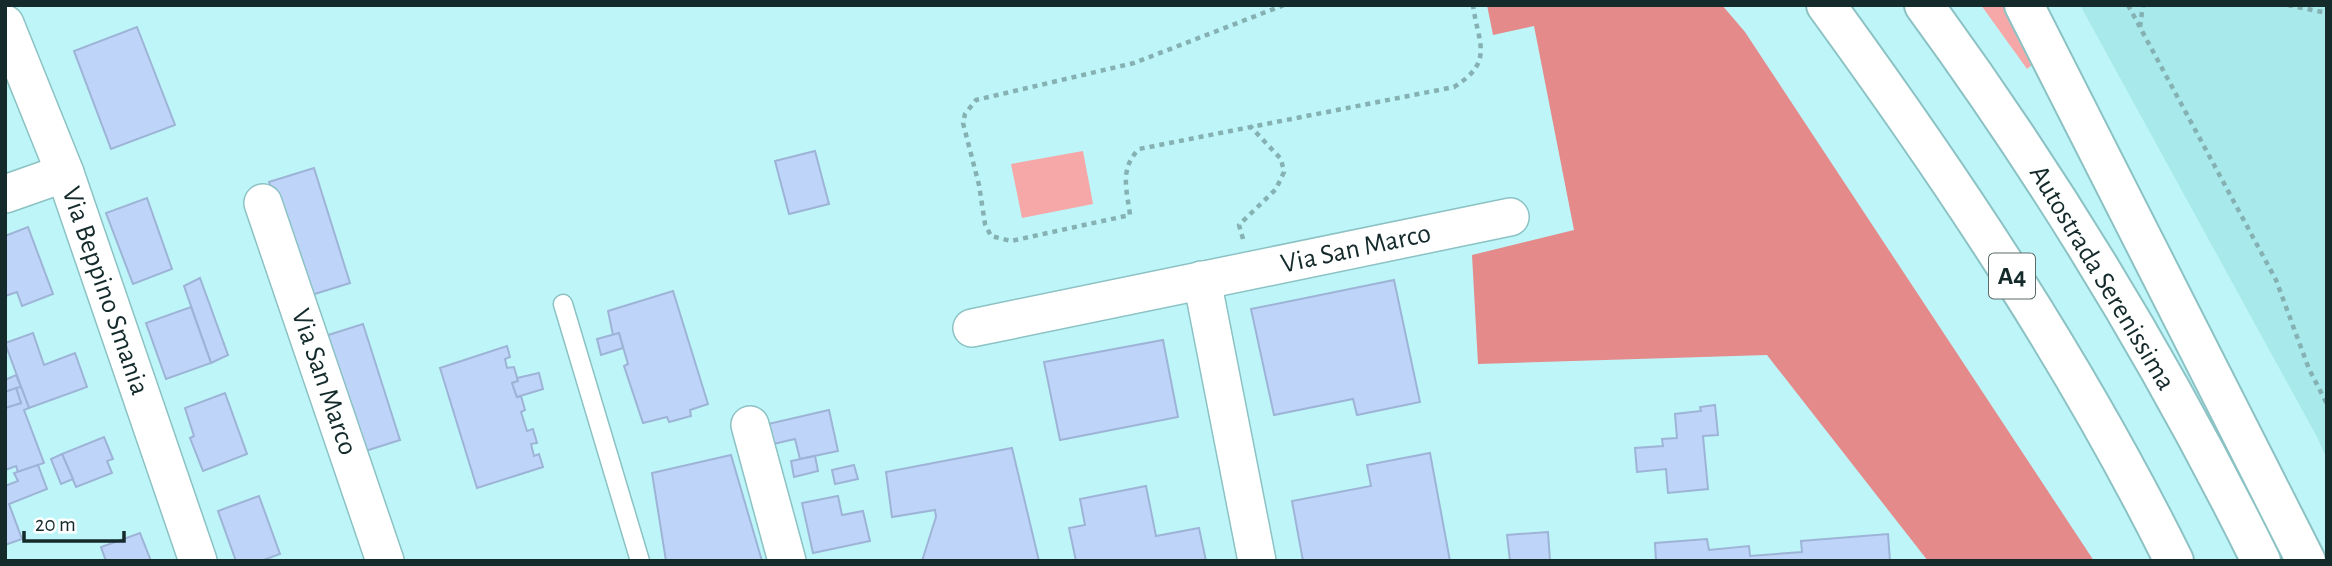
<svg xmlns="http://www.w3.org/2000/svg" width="2332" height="566" font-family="'Alegreya Sans',sans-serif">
	<rect width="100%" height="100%" fill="#bef5f8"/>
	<!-- built -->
	<path fill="#a8e9ec" d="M2080,5H2327V459L2317,437Z"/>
	<!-- green -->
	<g fill="#f5a8a7">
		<path d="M1981,5H2003L2032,65L2027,69Z"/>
		<path d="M1083,151L1093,204L1022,218L1011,164Z"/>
	</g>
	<!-- forest -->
	<path fill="#e48a8a" d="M1487,5H1722L1745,32L2094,561H1928L1767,355L1478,364L1472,255L1574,230L1534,26L1493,35Z"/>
	<!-- building -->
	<g fill="#bed5f9" stroke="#9eb4d7" stroke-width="2">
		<path d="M137,27L175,125L111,149L74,51Z"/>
		<path d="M815,151L829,204L789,214L775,161Z"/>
		<path d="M314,168L350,283L305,297L269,182Z"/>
		<path d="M147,198L172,269L133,284L106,213Z"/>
		<path d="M28,227L53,294L22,306L17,292L5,296V236Z"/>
		<path d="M200,278L228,355L211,363L184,286Z"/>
		<path d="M1394,280L1420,402L1357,415L1353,399L1274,415L1251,309Z"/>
		<path d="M673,291L708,404L690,410L691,416L669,422L667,417L643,423L624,366L628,364L619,333L613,335L608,311Z"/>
		<path d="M191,307L211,363L166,379L146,323Z"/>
		<path d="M363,324L400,440L359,453L322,337Z"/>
		<path d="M33,333L44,365L75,353L87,387L29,408L5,343Z"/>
		<path d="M619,333L623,348L601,355L597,339Z"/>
		<path d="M1163,340L1178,417L1060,440L1044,362Z"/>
		<path d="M507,346L510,357L505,359L507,368L514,367L518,381L512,383L517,397L521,396L525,410L521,412L527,431L533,429L537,443L531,444L534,456L539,454L543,467L477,488L440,368Z"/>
		<path d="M539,373L543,389L517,397L512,383L518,381L517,378Z"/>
		<path d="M16,375L21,387L5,392V380Z"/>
		<path d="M21,387L29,408L24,410L44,463L18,472L16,466L5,470V408L21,403L16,388Z"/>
		<path d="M16,388L21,403L5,408V392Z"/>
		<path d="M225,393L247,454L203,471L190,438L194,436L185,408Z"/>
		<path d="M1715,405L1718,435L1703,436L1708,489L1668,493L1666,469L1637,472L1635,448L1663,446L1662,439L1677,438L1675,414L1701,411L1700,407Z"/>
		<path d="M829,410L838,451L800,459L795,439L769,445L764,425Z"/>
		<path d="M104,437L113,459L107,461L112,473L76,487L62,454Z"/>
		<path d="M1012,448L1039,561H922L936,517L935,510L892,517L886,472Z"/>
		<path d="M1430,453L1450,561H1303L1292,501L1371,486L1367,465Z"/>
		<path d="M62,454L73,479L61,484L51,459Z"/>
		<path d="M731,455L762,561H666L652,473Z"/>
		<path d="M815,456L818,471L794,477L791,461Z"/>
		<path d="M38,465L47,489L9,504L22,539L5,545V486L18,481L14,473Z"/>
		<path d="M854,465L858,479L835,484L832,470Z"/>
		<path d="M1146,486L1156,536L1199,528L1206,561H1076L1069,528L1085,525L1080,499Z"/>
		<path d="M259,496L280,554L261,561H236L218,511Z"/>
		<path d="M838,496L842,515L863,511L870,541L813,553L802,503Z"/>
		<path d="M1548,532L1550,561H1510L1507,535Z"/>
		<path d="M140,533L151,561H106L101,547Z"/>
		<path d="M1888,534L1890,561H1656L1655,543L1707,539L1709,550L1749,546L1750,556L1802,552L1801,541Z"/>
	</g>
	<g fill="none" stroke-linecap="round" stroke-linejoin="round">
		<defs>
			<path id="lane" d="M563,304L640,561"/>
			<g id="street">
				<path d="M5,24L65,173L198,561"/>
				<path d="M5,194L65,173"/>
				<path d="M263,203L385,561"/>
				<path d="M1202,280L1257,561"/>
				<path d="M972,328L1510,217"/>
				<path d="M750,425L787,561"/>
			</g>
			<g id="highway">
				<path d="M1826,5C1955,182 2077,365 2174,561"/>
				<path d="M1924,5C2052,180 2165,367 2261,561"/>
				<path d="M2024,5L2306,561"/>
			</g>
		</defs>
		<!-- lane casing -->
		<use href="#lane" stroke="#8cc2c4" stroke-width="21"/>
		<!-- street casing -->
		<use href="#street" stroke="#8cc2c4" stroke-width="40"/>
		<!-- highway casing -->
		<use href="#highway" stroke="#8cc2c4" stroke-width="42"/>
		<!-- path -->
		<g stroke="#85b1b3" stroke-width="4.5" stroke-dasharray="5 5" stroke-linecap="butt">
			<path d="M1284,5L1134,63L976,100L965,114L963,123L979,185L985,224L991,236L1011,241L1130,215C1127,190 1119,169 1139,149L1454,87C1495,61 1478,44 1473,5"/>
			<path d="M2128,5L2276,280L2309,369L2327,404"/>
			<path d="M2288,5L2327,13"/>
			<path d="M2140,27L2143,5"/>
			<path d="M1243,239L1239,225L1276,189L1284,172L1281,159L1250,126"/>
		</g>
		<!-- lane -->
		<use href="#lane" stroke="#fff" stroke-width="18"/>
		<!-- street -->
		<use href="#street" stroke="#fff" stroke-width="37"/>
		<!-- highway -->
		<use href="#highway" stroke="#fff" stroke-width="38"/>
	</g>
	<g text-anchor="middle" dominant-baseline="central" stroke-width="5" stroke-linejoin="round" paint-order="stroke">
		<!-- shield labels -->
		<rect fill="#fff" stroke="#5a6a6b" stroke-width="2" x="1989" y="253.5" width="46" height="45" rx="5"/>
		<g font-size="26" font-weight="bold" fill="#142a2b">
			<text x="2012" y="276">A4</text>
		</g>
		<!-- street labels -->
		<g font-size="28" fill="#142a2b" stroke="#fff">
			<text transform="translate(1356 249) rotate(-12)">Via San Marco</text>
			<text transform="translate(2102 278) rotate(59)">Autostrada Serenissima</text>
			<text transform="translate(105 291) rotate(71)">Via Beppino Smania</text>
			<text transform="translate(324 382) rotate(71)">Via San Marco</text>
		</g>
	</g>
	<!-- border -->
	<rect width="2332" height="566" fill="none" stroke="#142a2b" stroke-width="14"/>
	<!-- scale -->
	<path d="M24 531v10h100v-10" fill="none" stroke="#142a2b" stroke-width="3.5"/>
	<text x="35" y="531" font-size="21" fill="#142a2b" stroke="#ffffff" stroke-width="5" paint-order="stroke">20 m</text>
</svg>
